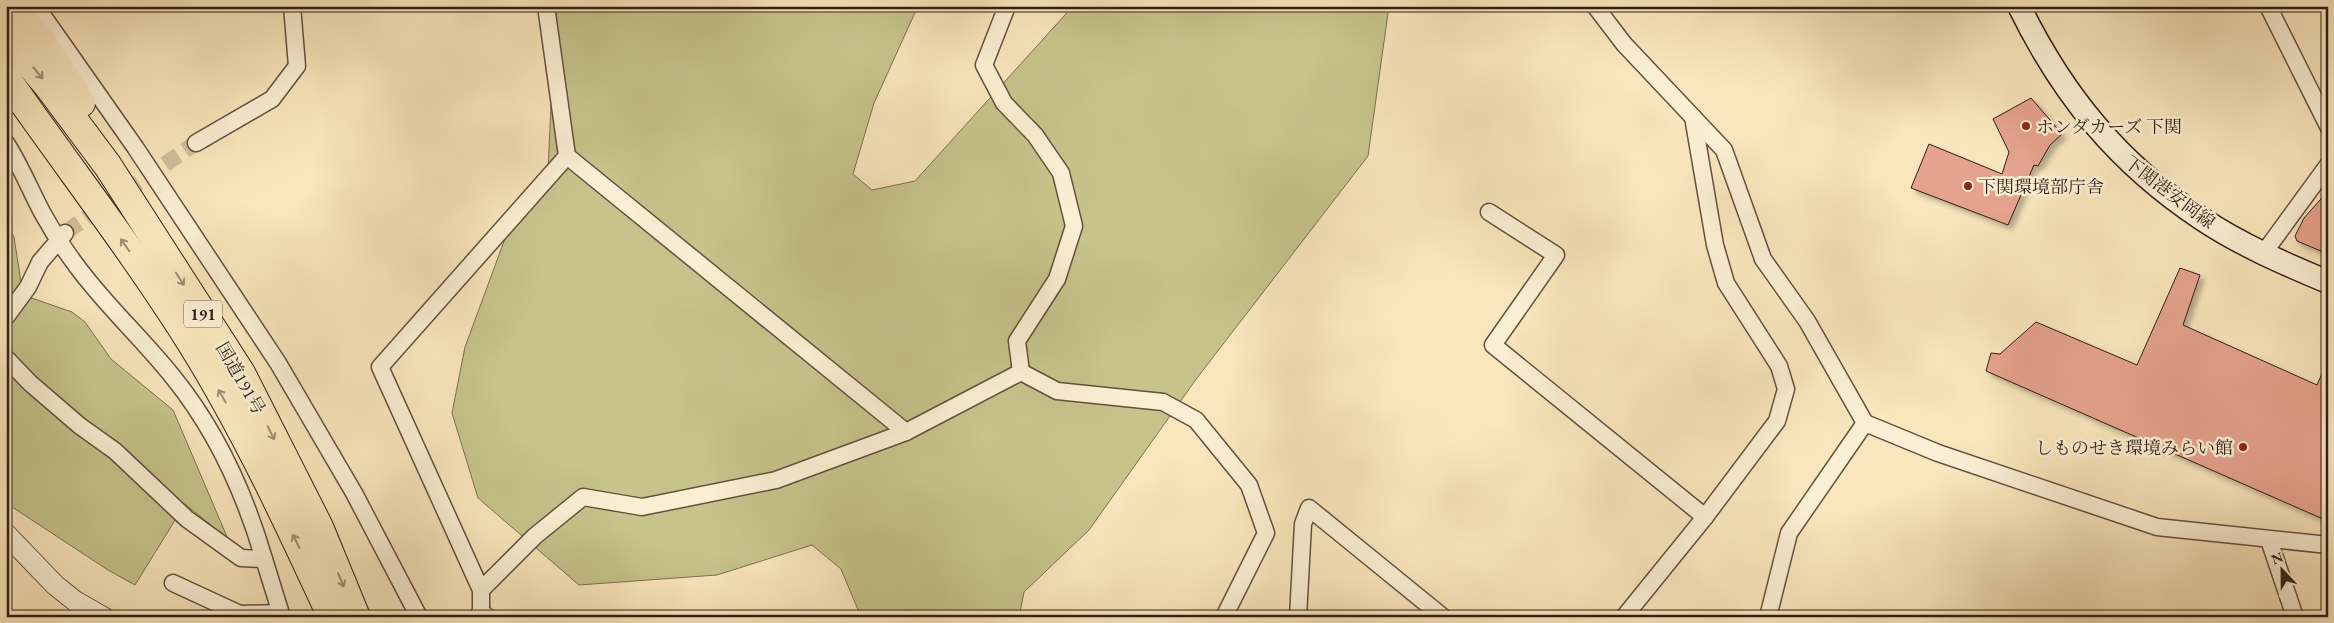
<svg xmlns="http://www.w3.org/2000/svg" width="2334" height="623" font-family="'EB Garamond','Noto Serif JP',serif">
	<defs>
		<filter id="shadow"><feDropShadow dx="4.5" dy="4.5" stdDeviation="2.5" flood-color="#0004"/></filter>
	</defs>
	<rect width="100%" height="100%" fill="#f9e6bc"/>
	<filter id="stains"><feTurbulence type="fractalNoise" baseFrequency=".004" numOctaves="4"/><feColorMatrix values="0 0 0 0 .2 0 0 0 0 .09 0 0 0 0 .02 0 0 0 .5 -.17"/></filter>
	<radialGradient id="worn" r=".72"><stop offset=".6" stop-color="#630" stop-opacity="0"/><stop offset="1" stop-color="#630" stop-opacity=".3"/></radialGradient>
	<!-- green -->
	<g fill="#c6c38b" stroke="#7c7051">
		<path d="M541,6H918L874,103L853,174L872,190L915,181L1073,6H1389L1368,156L1197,378L1089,530L1024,592L1019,617H861L841,569L812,545L717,575L579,585L478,498L452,413L465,347L506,236L548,170L553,61Z"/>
		<path d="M6,223L14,237L23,295L72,312L85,322L111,359L173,410L228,539L185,504L135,585L108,570L6,503Z"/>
	</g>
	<!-- building -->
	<g fill="#e5a28c" stroke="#311e17" filter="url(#shadow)">
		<path d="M2031,98L2062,134L2050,145L2038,166L2034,165L2008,225L1911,188L1929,144L2002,174L2009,152L1993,119Z"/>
		<path d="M2328,191V254L2297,241L2295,236L2304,218Z"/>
		<path d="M2180,268L2200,275L2183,325L2317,385L2328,360V508L2323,519L1986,371L1991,353L2000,354L2036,322L2137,365Z"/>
	</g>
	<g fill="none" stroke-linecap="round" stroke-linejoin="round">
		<!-- minor-tunnel -->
		<path stroke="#d1be9b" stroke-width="16" stroke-dasharray="16 8" stroke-linecap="butt" d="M66,232L196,143"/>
		<defs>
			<g id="minor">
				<path d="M36,6L135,147L278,363L354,493L419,617"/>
				<path d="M546,6L567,156L906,432"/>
				<path d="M1007,6L984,65L1004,103L1035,135L1061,173L1074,226L1057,279L1017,341L1021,372"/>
				<path d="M1595,6L1624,44L1724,150L1763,259L1807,321L1865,423L1938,453L2157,527L2328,545"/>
				<path d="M2268,6L2328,126"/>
				<path d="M6,143C21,166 30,190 43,214C53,232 64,249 76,265C105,305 142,338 173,377C216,430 245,494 264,559"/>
				<path d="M196,143L272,99L297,66L292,6"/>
				<path d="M1489,212L1556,255L1493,345L1705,517"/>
				<path d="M2263,254L2328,165"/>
				<path d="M6,317L28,287L40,262L65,233"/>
				<path d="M6,358L30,383L80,426L115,451L187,519L241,558L264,559L282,617"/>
				<path d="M1021,372L1057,391L1163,402L1196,420L1249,485L1266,533L1224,617"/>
				<path d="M2269,540L2295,617"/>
				<path d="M173,583L240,614L280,613"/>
				<path d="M481,590L535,536L583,497L642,507L776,480L906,432L1021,372"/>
				<path d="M481,616V590L380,367L567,156"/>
				<path d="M1298,617L1303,524L1309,508L1443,617"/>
				<path d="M1624,617L1705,517L1777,421L1786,389L1779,366L1726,283L1715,245L1693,117"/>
				<path d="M1768,617L1789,533L1865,423"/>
			</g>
			<g id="tertiary">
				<path d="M6,534L55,585L75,601L103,617"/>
				<path d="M479,617H485"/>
			</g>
			<path id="secondary" d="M2019,6C2063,96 2119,164 2202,219C2241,245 2285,264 2328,282"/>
			<g id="trunk">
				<path d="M13,6L40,40L81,103"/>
				<path d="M6,36L49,87L108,166L241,373L319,527L356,617"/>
				<path d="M6,78C68,167 135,253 192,344C246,431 289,524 332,617"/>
			</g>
		</defs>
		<!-- minor casing -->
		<use href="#minor" stroke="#635040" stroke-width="19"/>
		<!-- tertiary casing -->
		<use href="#tertiary" stroke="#635040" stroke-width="22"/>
		<!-- secondary casing -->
		<use href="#secondary" stroke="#311e17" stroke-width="25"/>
		<!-- trunk casing -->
		<use href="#trunk" stroke="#311e17" stroke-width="30"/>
		<!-- minor -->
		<use href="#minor" stroke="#fbefd3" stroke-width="16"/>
		<!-- tertiary -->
		<use href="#tertiary" stroke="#fbefd3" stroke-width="20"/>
		<!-- secondary -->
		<use href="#secondary" stroke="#fbefd3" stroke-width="22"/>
		<!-- trunk -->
		<use href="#trunk" stroke="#f9e6bc" stroke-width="28"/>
	</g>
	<!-- one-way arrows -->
	<defs><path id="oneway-shaft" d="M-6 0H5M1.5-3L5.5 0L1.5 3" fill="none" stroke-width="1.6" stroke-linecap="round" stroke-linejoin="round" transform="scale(1.25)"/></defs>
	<g stroke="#9f8c72">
		<use href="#oneway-shaft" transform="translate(38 73) rotate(50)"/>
		<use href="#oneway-shaft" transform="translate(125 245) rotate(-125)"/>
		<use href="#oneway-shaft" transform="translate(180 279) rotate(57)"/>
		<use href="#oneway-shaft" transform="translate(222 396) rotate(-120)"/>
		<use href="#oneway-shaft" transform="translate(271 433) rotate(63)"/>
		<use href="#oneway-shaft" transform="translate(296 541) rotate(-116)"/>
		<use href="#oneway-shaft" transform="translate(341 580) rotate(67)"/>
	</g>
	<!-- markers -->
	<g fill="#8f2418" stroke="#fbefd3" stroke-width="2">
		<circle cx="2026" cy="126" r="5"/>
		<circle cx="1968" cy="186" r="5"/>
		<circle cx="2243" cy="447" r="5"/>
	</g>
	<g text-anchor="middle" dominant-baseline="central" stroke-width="5" stroke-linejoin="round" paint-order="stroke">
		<!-- shield labels -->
		<rect fill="#fbefd3" stroke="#6e5d4f" stroke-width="1" x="184" y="300.5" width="38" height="27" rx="4"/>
		<g font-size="16" font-weight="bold" fill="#311e17">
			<text x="203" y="314">191</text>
		</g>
		<!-- poi labels -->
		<g font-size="18" fill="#311e17" stroke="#fbefd3" text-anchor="start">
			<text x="2036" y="126">ホンダカーズ 下関</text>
			<text x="1978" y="186">下関環境部庁舎</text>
			<text x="2233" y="447" text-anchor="end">しものせき環境みらい館</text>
		</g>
		<!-- street labels -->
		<g font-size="18" fill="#311e17" stroke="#fbefd3">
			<text transform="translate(2170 192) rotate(37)">下関港安岡線</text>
			<text transform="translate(241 378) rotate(60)">国道191号</text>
		</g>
	</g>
	<!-- margin -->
	<rect width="2334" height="623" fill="none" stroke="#f9e6bc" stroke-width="25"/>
	<rect x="8" y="8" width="2319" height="608" fill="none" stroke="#311e17" stroke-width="2.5"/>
	<rect x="12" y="12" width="2309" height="598" fill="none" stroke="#311e17"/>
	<!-- north arrow -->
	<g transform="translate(2282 570) rotate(338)" stroke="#fbefd3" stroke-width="4" paint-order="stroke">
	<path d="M0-4L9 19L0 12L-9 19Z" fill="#311e17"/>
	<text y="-8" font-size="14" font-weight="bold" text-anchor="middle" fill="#311e17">N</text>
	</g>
	<rect width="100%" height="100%" filter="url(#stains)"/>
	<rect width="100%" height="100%" fill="url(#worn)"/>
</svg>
